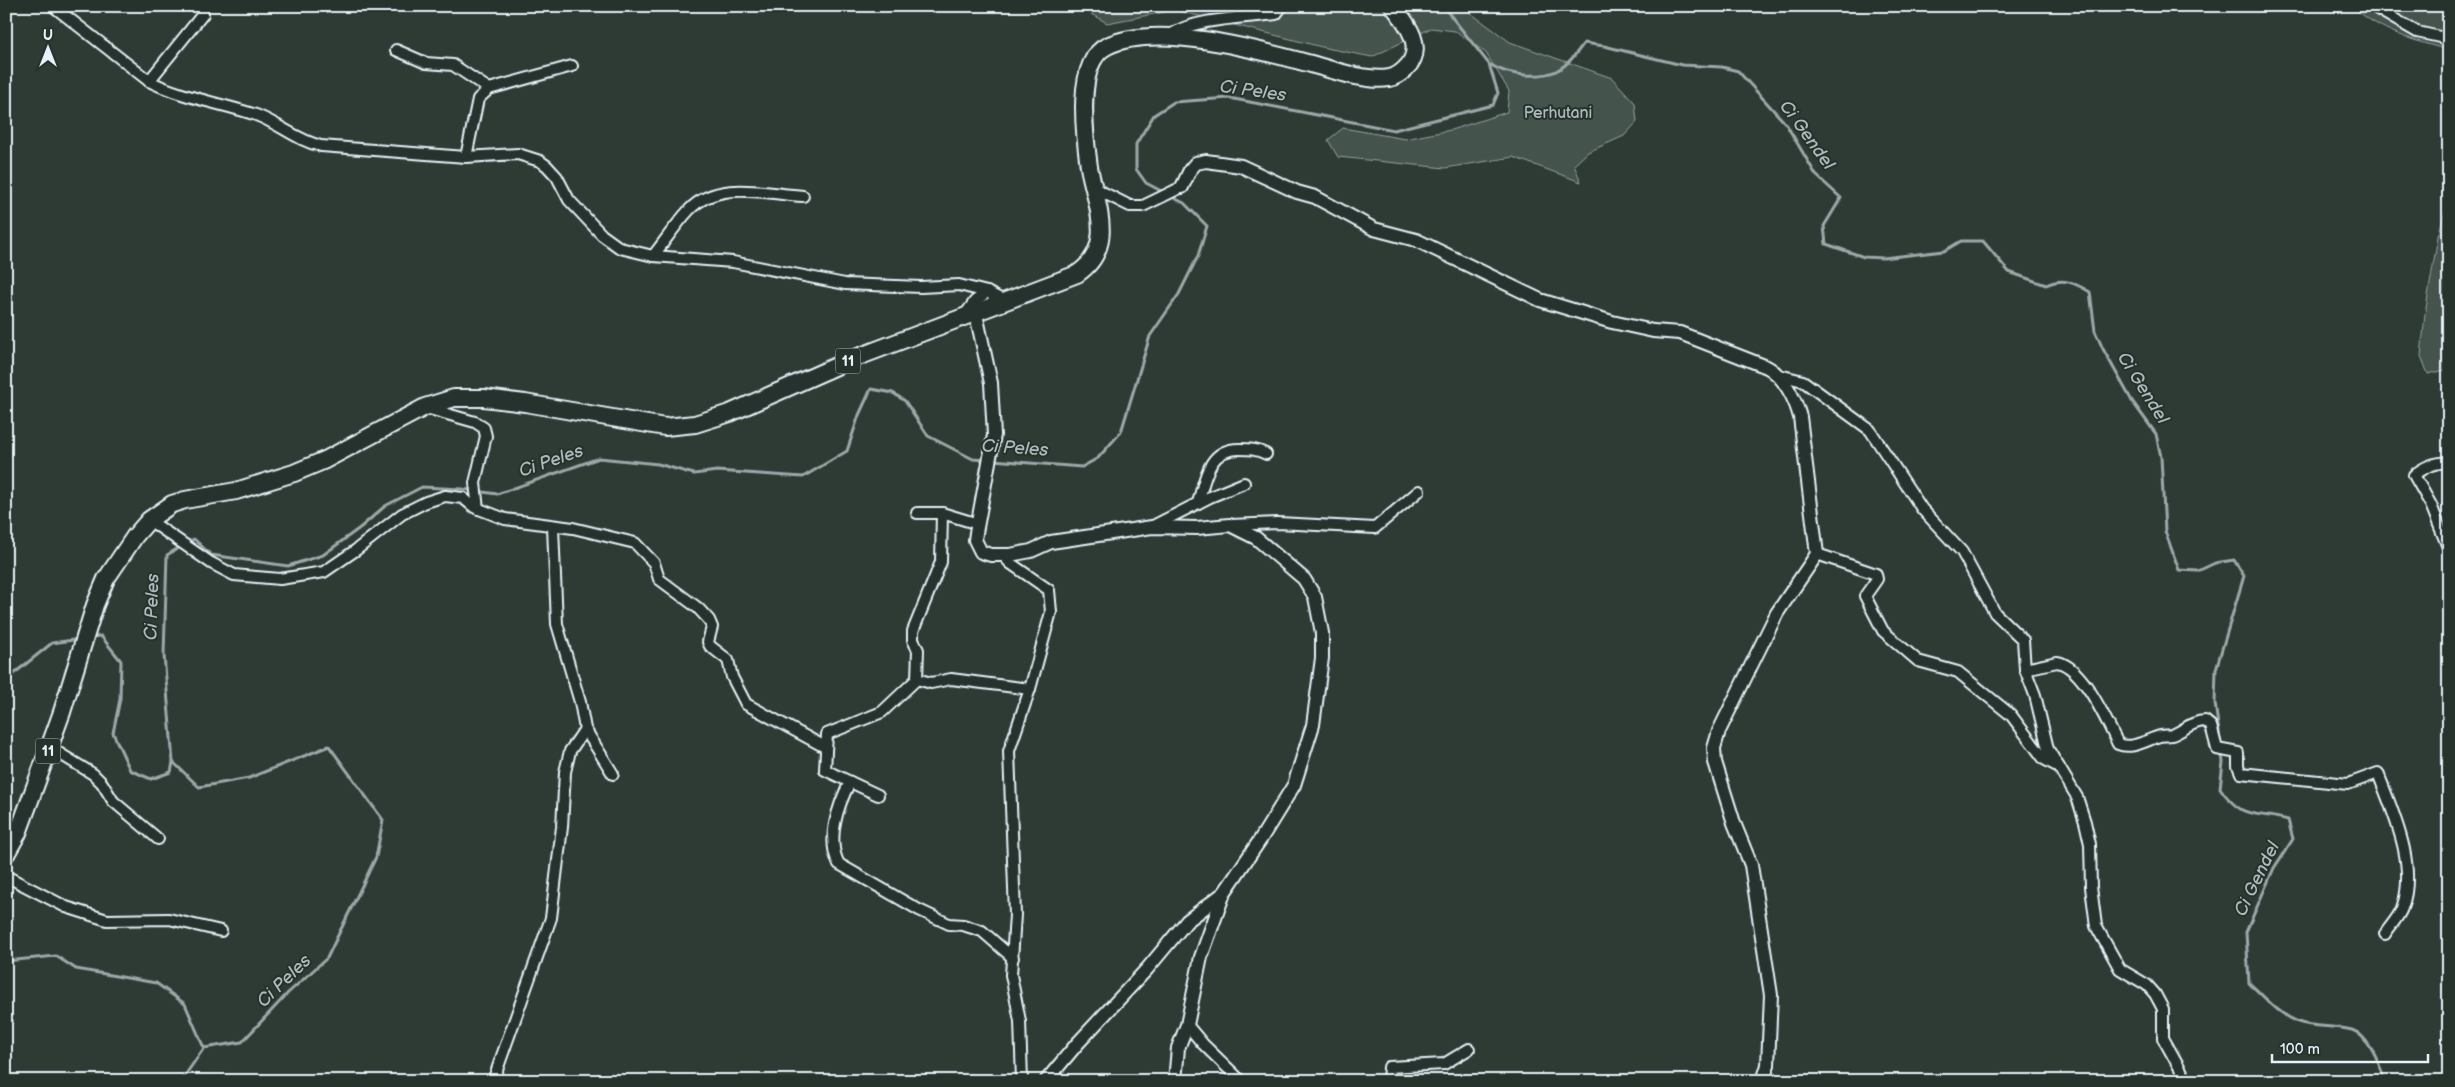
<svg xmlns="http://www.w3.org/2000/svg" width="2455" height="1087" font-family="'Balsamiq Sans',sans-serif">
	<rect width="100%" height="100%" fill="#2e3b35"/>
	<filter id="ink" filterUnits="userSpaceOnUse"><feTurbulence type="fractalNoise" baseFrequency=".02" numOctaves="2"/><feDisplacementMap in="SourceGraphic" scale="10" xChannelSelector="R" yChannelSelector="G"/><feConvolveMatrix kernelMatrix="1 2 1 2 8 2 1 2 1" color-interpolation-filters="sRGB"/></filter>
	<g filter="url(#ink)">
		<!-- green -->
		<g fill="#45524e" stroke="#96a2a3">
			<path d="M1077,6H1461L1510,42L1612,78L1635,103L1637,122L1624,136L1588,152L1574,165L1581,182L1513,157L1445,168L1338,157L1328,140L1343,128L1405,139L1451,130L1507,112L1509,91L1486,53L1455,31L1431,28L1372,57L1326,48L1175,10L1107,23Z"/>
			<path d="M2352,6H2449V50C2414,41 2379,31 2352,6Z"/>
			<path d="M2449,197V369L2428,374L2421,356L2425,314L2438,236Z"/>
		</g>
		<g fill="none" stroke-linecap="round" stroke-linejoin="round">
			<!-- stream -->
			<g stroke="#9da8a9" stroke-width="3">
				<path d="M1491,65C1507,75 1538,79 1556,71C1568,65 1576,54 1584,43L1604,46L1682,65L1722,67L1738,71L1786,124L1816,175L1841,198L1824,226L1826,244L1864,257L1883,258L1944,251L1961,241H1983L2009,272L2046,285C2063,277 2075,283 2090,292L2095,331L2103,349L2132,401L2156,434L2161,457L2165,531L2179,570L2198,571L2215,563L2234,560L2244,576L2216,669L2215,703L2223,762L2220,788C2244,822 2253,810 2288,820L2293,839L2274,868L2246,932L2249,983C2265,997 2278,1014 2298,1022C2315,1028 2334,1025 2352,1030C2368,1035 2381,1066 2384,1081"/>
				<path d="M1165,193L1146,183L1136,169V144L1154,115L1174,102L1229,98L1394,130L1493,105L1498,93L1489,64L1443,6"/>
				<path d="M992,460L1082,467L1098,458L1121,432L1150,336L1179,294L1198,256L1207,226L1184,203L1170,196"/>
				<path d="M187,543L194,539L211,555L288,566L323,555L361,527L385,506L422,487L462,489L497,494L599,458L658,464L694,474L717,471L803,477L847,451L859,415L871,389L893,393L905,401L928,436L973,459L986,460"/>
				<path d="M91,637L101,636L121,661L120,699L113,733L130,770L151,779L171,772L173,762"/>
				<path d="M6,680L52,643L80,639"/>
				<path d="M6,961L56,956L76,969L156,983L185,1004L204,1048L242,1042L288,993L327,958L376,857L383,820L329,746L249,778L199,787L173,762L164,655L167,555L182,546"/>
				<path d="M181,1081L204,1048"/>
			</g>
			<defs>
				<g id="minor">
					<path d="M53,6L149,81C183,98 221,103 256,115C280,124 296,140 321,146L466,157L518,154L540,161L547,166L557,177L569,200L602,235L620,248L653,256L733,262L845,284L921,287L959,285L987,292L1006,302"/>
					<path d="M2372,6L2417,32L2449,39"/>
					<path d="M1170,35C1194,18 1246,18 1276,14L1282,6"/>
					<path d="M396,50L426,63L453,65L489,89"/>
					<path d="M149,81L203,14"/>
					<path d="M466,157L478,99L489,89L572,66"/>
					<path d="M1094,188L1130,206H1143L1182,187"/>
					<path d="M653,256C665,241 676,224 689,210C718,179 766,194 803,196"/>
					<path d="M965,315L975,301L987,292"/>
					<path d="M1779,375L1803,381L1870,430L1922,509L1962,552L1995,613L2023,640L2025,669L2035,695L2048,749L2077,797L2085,822L2090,844L2091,887L2096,926L2120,969L2147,985L2155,994L2163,1009V1038L2187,1081"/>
					<path d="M426,408L475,422L484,428L486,436L475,483L478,509"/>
					<path d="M2449,462C2434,463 2425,466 2414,475L2431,505L2449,550"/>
					<path d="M1198,503C1205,479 1208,449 1239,449C1249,449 1257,449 1266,454"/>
					<path d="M917,513H942L978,524"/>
					<path d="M149,520L211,563L234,575L280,579L324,572L356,550L402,514L426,502L445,496L463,498L474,507L505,519L573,528L635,543L654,563L659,579L698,608L709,620L712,627L708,642L710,646L728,660L732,677L746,704L825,747"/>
					<path d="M1231,525L1278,523L1375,528L1419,491"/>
					<path d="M1153,526L1210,497L1244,483"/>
					<path d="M553,527L557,624L580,702L585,729L613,774"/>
					<path d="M1817,554L1876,574L1877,579L1865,596L1883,631L1918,661L1958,672L2011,715L2044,759L2059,767"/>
					<path d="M1004,556L1010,563L1049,590L1051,612L1030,689L1009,751L1015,915L1011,975L1020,1021L1022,1081"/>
					<path d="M2025,669L2057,662C2083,666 2107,722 2118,744C2132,750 2146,740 2160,736C2164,735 2168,736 2172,735C2183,731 2192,721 2205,721L2211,726L2217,749L2238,753V766L2241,773L2348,784L2378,773C2393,813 2418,865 2402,908C2399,917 2390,926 2385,934"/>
					<path d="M917,679L918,650L913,640V631L941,562L942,513"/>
					<path d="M49,747L93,774L102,783L113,801L158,839"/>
					<path d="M850,782C838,805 826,840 839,864L919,910L949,924L963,925L982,931L1013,958"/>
					<path d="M878,795L825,770L827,734L882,712L917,679L931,683L951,679L1030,689"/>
					<path d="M6,876L66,907L107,920L169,919L221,931"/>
					<path d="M1187,1025L1203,1044L1241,1081"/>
					<path d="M493,1081L551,918L562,827L565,772L570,751L585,729"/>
					<path d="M1388,1081L1389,1067L1444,1064L1469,1049"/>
				</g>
				<g id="tertiary">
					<path d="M1182,187L1190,170L1196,163L1206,161L1241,166L1297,192L1315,197L1374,229L1416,240L1540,300L1612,322L1653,331L1680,333L1767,367C1784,376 1795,399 1800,417L1817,554L1777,613L1719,731L1714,748L1715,762L1734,823L1751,865L1771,995L1768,1065L1763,1081"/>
					<path d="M976,314L991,383L994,435L976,533L975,540L981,552L991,555H1010L1031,551L1051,542L1152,527L1197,528L1230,525L1256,538L1304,579L1315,597L1322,633V658L1313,725L1294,785L1260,840L1224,893L1187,921L1147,969L1077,1044L1046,1081"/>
					<path d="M1175,1081L1178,1048L1187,1025L1201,957L1224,893"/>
				</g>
				<path id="trunk" d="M6,854L18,833L40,773L62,712L95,605L106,579L135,536L149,520L172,504L185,500L236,491L294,473L325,460L425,407L454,398H484L525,403L665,427L695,424L730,413L850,360L1077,274C1117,247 1096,205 1089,167C1085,138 1074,62 1107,46C1157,22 1259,50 1311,64C1332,70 1368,82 1389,78C1395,77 1401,73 1405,69C1427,49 1407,23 1393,6"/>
			</defs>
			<!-- minor casing -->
			<use href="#minor" stroke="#e8f1f8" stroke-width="14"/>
			<!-- tertiary casing -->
			<use href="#tertiary" stroke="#e8f1f8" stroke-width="16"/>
			<!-- trunk casing -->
			<use href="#trunk" stroke="#e8f1f8" stroke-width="20"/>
			<!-- minor -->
			<use href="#minor" stroke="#26332d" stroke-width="10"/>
			<!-- tertiary -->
			<use href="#tertiary" stroke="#26332d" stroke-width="12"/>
			<!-- trunk -->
			<use href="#trunk" stroke="#26332d" stroke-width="16"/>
		</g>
	</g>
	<g text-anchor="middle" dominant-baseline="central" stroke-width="4" stroke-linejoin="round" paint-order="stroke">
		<!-- shield labels -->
		<g fill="#26332d" stroke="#aeb8bb" stroke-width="1">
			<rect x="835.5" y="348.5" width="25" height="25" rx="4"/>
			<rect x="35.5" y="738.5" width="25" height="25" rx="4"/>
		</g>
		<g font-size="15" font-weight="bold" fill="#e8f1f8">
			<text x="848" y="361">11</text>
			<text x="48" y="751">11</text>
		</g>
		<!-- park labels -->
		<g font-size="16" fill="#afb9bc" stroke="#26332d">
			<text x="1558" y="113">Perhutani</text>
		</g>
		<!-- water labels -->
		<g font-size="18" font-style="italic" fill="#b0babd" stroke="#26332d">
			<text transform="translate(1253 91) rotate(8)">Ci Peles</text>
			<text transform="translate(1807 135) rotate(54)">Ci Gendel</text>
			<text transform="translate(2143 388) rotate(58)">Ci Gendel</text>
			<text transform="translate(1015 448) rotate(4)">Ci Peles</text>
			<text transform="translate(551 461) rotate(-19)">Ci Peles</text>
			<text transform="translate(152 607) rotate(-88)">Ci Peles</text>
			<text transform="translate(2257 879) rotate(-64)">Ci Gendel</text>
			<text transform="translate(284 981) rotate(-44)">Ci Peles</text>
		</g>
	</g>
	<!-- margin -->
	<rect width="2455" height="1087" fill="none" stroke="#26332d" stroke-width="25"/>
	<rect x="12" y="12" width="2430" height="1062" fill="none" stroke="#e8f1f8" stroke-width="2" filter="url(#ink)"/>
	<!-- north arrow -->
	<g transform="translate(48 48)" stroke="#26332d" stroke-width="4" paint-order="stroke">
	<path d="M0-4L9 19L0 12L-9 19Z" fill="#e8f1f8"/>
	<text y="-8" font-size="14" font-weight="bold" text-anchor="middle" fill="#e8f1f8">U</text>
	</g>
	<!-- scale -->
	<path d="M2272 1054v8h156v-8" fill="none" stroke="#e8f1f8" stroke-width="2.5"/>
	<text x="2280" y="1054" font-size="15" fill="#e8f1f8" stroke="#26332d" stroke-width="4" paint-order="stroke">100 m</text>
</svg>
